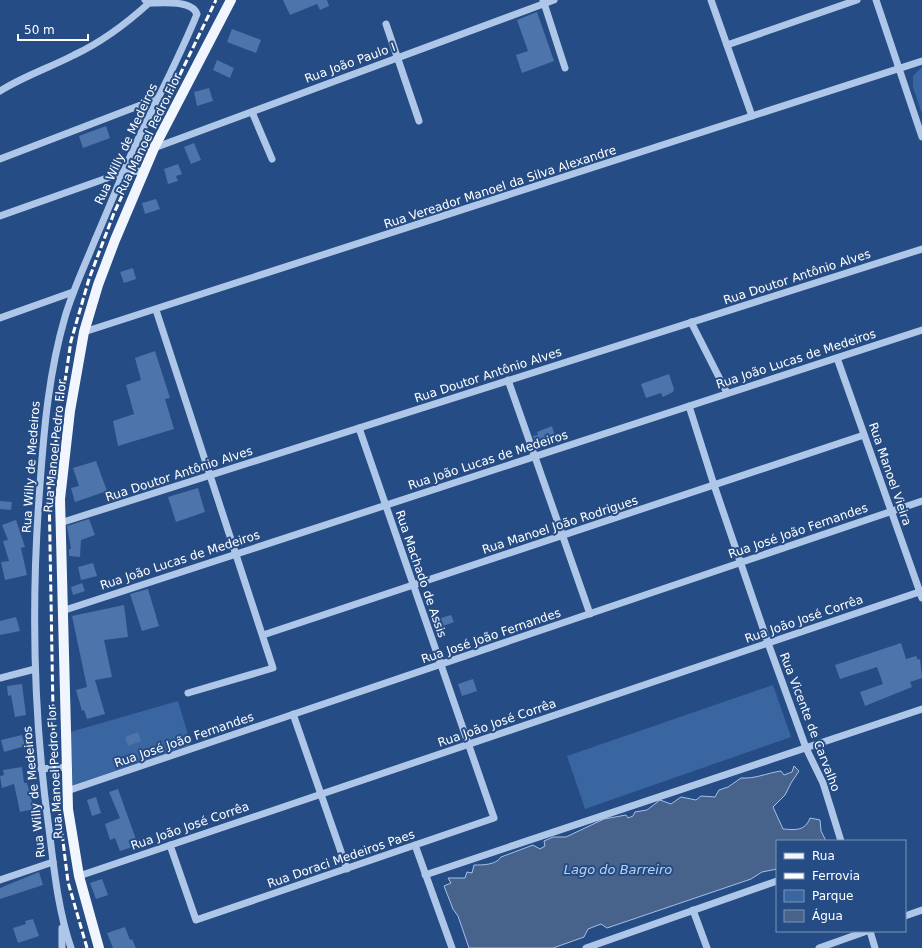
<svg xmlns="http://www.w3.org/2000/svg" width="922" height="948" font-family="'DejaVu Sans',sans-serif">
	<rect width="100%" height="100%" fill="#254c84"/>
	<!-- green -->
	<g fill="#3965a1">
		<path d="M922,67V114L913,87V76Z"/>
		<path d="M773,685L791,737L585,809L567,756Z"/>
		<path d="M178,701L191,745L73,785L70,732Z"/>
	</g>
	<!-- water -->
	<path fill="#47638c" stroke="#a3c1e9" d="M794,766L799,771L791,783L785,795L773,807L783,829C796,830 805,831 810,818L820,820L821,831L826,841H777V869L762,872L751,879L607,928L601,924L588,929L584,937L553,948H469L458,916L453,909L444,886L451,883L448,878H465L467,872L472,873L474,865C483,865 496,865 501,857L533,845L540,849L545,846L544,841L553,837H566L604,819L626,815L628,818L633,816L635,812L647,810L660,800L671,804L681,797L696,800L701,796L715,797L719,790L728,787L741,778C755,779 767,773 781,771L784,775L792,772Z"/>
	<!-- building -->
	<g fill="#4d75ac">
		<path d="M283,0H327L329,6L320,10L317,4L290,15Z"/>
		<path d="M537,12L554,61L522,73L516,55L528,51L517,20Z"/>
		<path d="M232,29L261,40L256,53L227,42Z"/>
		<path d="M217,60L234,68L230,78L213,70Z"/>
		<path d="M209,88L213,101L197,106L194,92Z"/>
		<path d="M106,126L110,138L83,148L79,136Z"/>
		<path d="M194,143L201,160L191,164L184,147Z"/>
		<path d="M178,164L182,174L176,176L178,181L168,184L164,169Z"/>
		<path d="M156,199L160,209L145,214L142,203Z"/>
		<path d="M133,268L136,279L124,283L120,272Z"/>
		<path d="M155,351L170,398L165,399L174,429L118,446L113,421L134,414L126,385L141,380L135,358Z"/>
		<path d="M669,374L674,389L673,392L663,397L661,393L646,398L641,384Z"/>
		<path d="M552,426L555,436L552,437L553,441L537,447L533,436L538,435L537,432Z"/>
		<path d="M96,461L107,491L75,502L71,488L79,486L73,468Z"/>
		<path d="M198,488L205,512L176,522L168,497Z"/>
		<path d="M0,501L12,502L11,510L0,509Z"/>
		<path d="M89,519L95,535L81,540L80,557L69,556V549H71L67,526Z"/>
		<path d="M16,520L25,547L21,548L27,575L5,580L1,562L9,561L3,541L8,540L2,525Z"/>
		<path d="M93,563L97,576L81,580L78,567Z"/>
		<path d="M82,583L85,591L73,595L71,587Z"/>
		<path d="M148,589L159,626L142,631L130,594Z"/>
		<path d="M124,605L128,637L104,640L112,677L95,680L105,714L87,719L84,710L82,711L76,690L87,687L72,616Z"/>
		<path d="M451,615L454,622L443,626L441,618Z"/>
		<path d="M16,617L20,631L0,635V621Z"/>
		<path d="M901,643L906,659L916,656L918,660L920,659L922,678L910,682L912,687L865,706L860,692L883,684L877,667L840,679L835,665Z"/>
		<path d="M473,679L477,691L462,696L458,684Z"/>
		<path d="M22,684L26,715L15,717L11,695L8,696L7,686Z"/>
		<path d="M138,732L141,741L128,746L125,737Z"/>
		<path d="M22,735L25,746L4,752L1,740Z"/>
		<path d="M22,767L24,783H27L34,809L20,812L14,784L2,788L0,776L4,775L3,770Z"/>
		<path d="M118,789L138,845L120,851L115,838L110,840L105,824L120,818L109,792Z"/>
		<path d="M96,797L101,813L92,816L87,800Z"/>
		<path d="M39,872L43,885L0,899V888Z"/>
		<path d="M102,879L108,895L96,899L90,883Z"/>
		<path d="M33,919L39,936L18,943L13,928L26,924L25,921Z"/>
		<path d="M125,927L130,940L132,939L136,948H113L107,933Z"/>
	</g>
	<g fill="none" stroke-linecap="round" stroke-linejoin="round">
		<!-- minor -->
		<g stroke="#aec7e8" stroke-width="7">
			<path d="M543,0L565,68"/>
			<path d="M711,0L752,116"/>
			<path d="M876,0L922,137"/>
			<path d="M386,24L419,121"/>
			<path d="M727,45L857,0"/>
			<path d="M0,91C24,76 49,68 74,55C102,42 127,23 149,3"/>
			<path d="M252,112L272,159"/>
			<path d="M154,148L554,0"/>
			<path d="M0,159L159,98"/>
			<path d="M0,216L124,172L143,171"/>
			<path d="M156,310L273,668L188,693"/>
			<path d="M0,318L73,292"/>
			<path d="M691,322L727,393"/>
			<path d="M84,332L922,61"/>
			<path d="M837,358L922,598"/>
			<path d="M508,380L590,614"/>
			<path d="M689,406L714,485L768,643L806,748L823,783L841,841"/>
			<path d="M60,523L922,249"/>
			<path d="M62,611L922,330"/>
			<path d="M263,635L864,435"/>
			<path d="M0,678L35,669"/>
			<path d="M293,714L347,869"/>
			<path d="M41,769L66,767"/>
			<path d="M67,791L922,501"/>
			<path d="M170,845L196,920L494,818L359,428"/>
			<path d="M415,845L452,948"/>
			<path d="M425,875L922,709"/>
			<path d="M79,876L922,591"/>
			<path d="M0,880L53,862"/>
			<path d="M693,910L707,948"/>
			<path d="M905,916L922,910"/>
			<path d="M870,931L875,948"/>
			<path d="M62,948V928"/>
			<path d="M71,948C58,910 54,869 49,829C33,715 31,599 40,485C44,428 49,372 65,317C73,290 85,265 95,240C108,210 120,180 133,150C154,105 178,61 197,14C192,0 163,3 149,3L145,0"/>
			<path d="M586,948L777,881"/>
			<path d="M819,948L867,931"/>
		</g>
		<!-- major -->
		<path stroke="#f1f5fe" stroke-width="10" d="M99,948L79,876L68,809L60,499L70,411L84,332L98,285L115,240L154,148L231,0"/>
		<!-- rail -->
		<path stroke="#fff" stroke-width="3" stroke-dasharray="7 3" stroke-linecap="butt" d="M87,948L68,882L54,768L49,488L71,341L89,279L114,213L134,170L216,0"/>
	</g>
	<g text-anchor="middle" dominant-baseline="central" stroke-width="4" stroke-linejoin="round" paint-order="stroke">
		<!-- street labels -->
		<g font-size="12" fill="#fff" stroke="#254c84">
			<text transform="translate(350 63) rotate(-20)">Rua João Paulo I</text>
			<text transform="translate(149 134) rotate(-64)">Rua Manoel Pedro Flor</text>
			<text transform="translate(126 144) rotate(-65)">Rua Willy de Medeiros</text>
			<text transform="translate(500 187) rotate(-18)">Rua Vereador Manoel da Silva Alexandre</text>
			<text transform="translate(797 277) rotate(-18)">Rua Doutor Antônio Alves</text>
			<text transform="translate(796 359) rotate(-18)">Rua João Lucas de Medeiros</text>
			<text transform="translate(488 375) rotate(-18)">Rua Doutor Antônio Alves</text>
			<text transform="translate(55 446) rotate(-84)">Rua Manoel Pedro Flor</text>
			<text transform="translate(488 460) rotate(-18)">Rua João Lucas de Medeiros</text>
			<text transform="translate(31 467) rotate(-86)">Rua Willy de Medeiros</text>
			<text transform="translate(179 474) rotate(-18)">Rua Doutor Antônio Alves</text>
			<text transform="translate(890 474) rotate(71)">Rua Manoel Vieira</text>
			<text transform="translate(560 525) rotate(-18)">Rua Manoel João Rodrigues</text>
			<text transform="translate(798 531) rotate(-19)">Rua José João Fernandes</text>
			<text transform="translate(180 560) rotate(-18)">Rua João Lucas de Medeiros</text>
			<text transform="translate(421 574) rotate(71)">Rua Machado de Assis</text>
			<text transform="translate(804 619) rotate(-19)">Rua João José Corrêa</text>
			<text transform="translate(491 636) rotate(-19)">Rua José João Fernandes</text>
			<text transform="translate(810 722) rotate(69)">Rua Vicente de Carvalho</text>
			<text transform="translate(497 723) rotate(-19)">Rua João José Corrêa</text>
			<text transform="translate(184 740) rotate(-19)">Rua José João Fernandes</text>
			<text transform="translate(55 772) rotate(-93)">Rua Manoel Pedro Flor</text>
			<text transform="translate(34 792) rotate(-96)">Rua Willy de Medeiros</text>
			<text transform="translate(190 826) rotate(-19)">Rua João José Corrêa</text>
			<text transform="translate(341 859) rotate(-19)">Rua Doraci Medeiros Paes</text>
		</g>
		<!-- water labels -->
		<g font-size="13" font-style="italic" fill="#bad1ef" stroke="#254c84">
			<text x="618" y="869">Lago do Barreiro</text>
		</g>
	</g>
	<!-- legend -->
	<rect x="776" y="840" width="130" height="92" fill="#254c84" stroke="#7c94b5"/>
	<rect x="784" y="853" width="20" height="6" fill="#f1f5fe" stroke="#7c94b5"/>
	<text x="812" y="860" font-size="12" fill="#ffffff">Rua</text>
	<rect x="784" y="873" width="20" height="6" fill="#ffffff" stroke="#7c94b5"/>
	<text x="812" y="880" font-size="12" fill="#ffffff">Ferrovia</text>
	<rect x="784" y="890" width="20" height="12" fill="#3965a1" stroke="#7c94b5"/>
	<text x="812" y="900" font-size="12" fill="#ffffff">Parque</text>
	<rect x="784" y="910" width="20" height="12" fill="#47638c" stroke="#7c94b5"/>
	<text x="812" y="920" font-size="12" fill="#ffffff">Água</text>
	<!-- scale -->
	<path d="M18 34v6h70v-6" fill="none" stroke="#ffffff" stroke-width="2"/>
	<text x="24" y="34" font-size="12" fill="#ffffff" stroke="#254c84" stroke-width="3" paint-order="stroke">50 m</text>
</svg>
